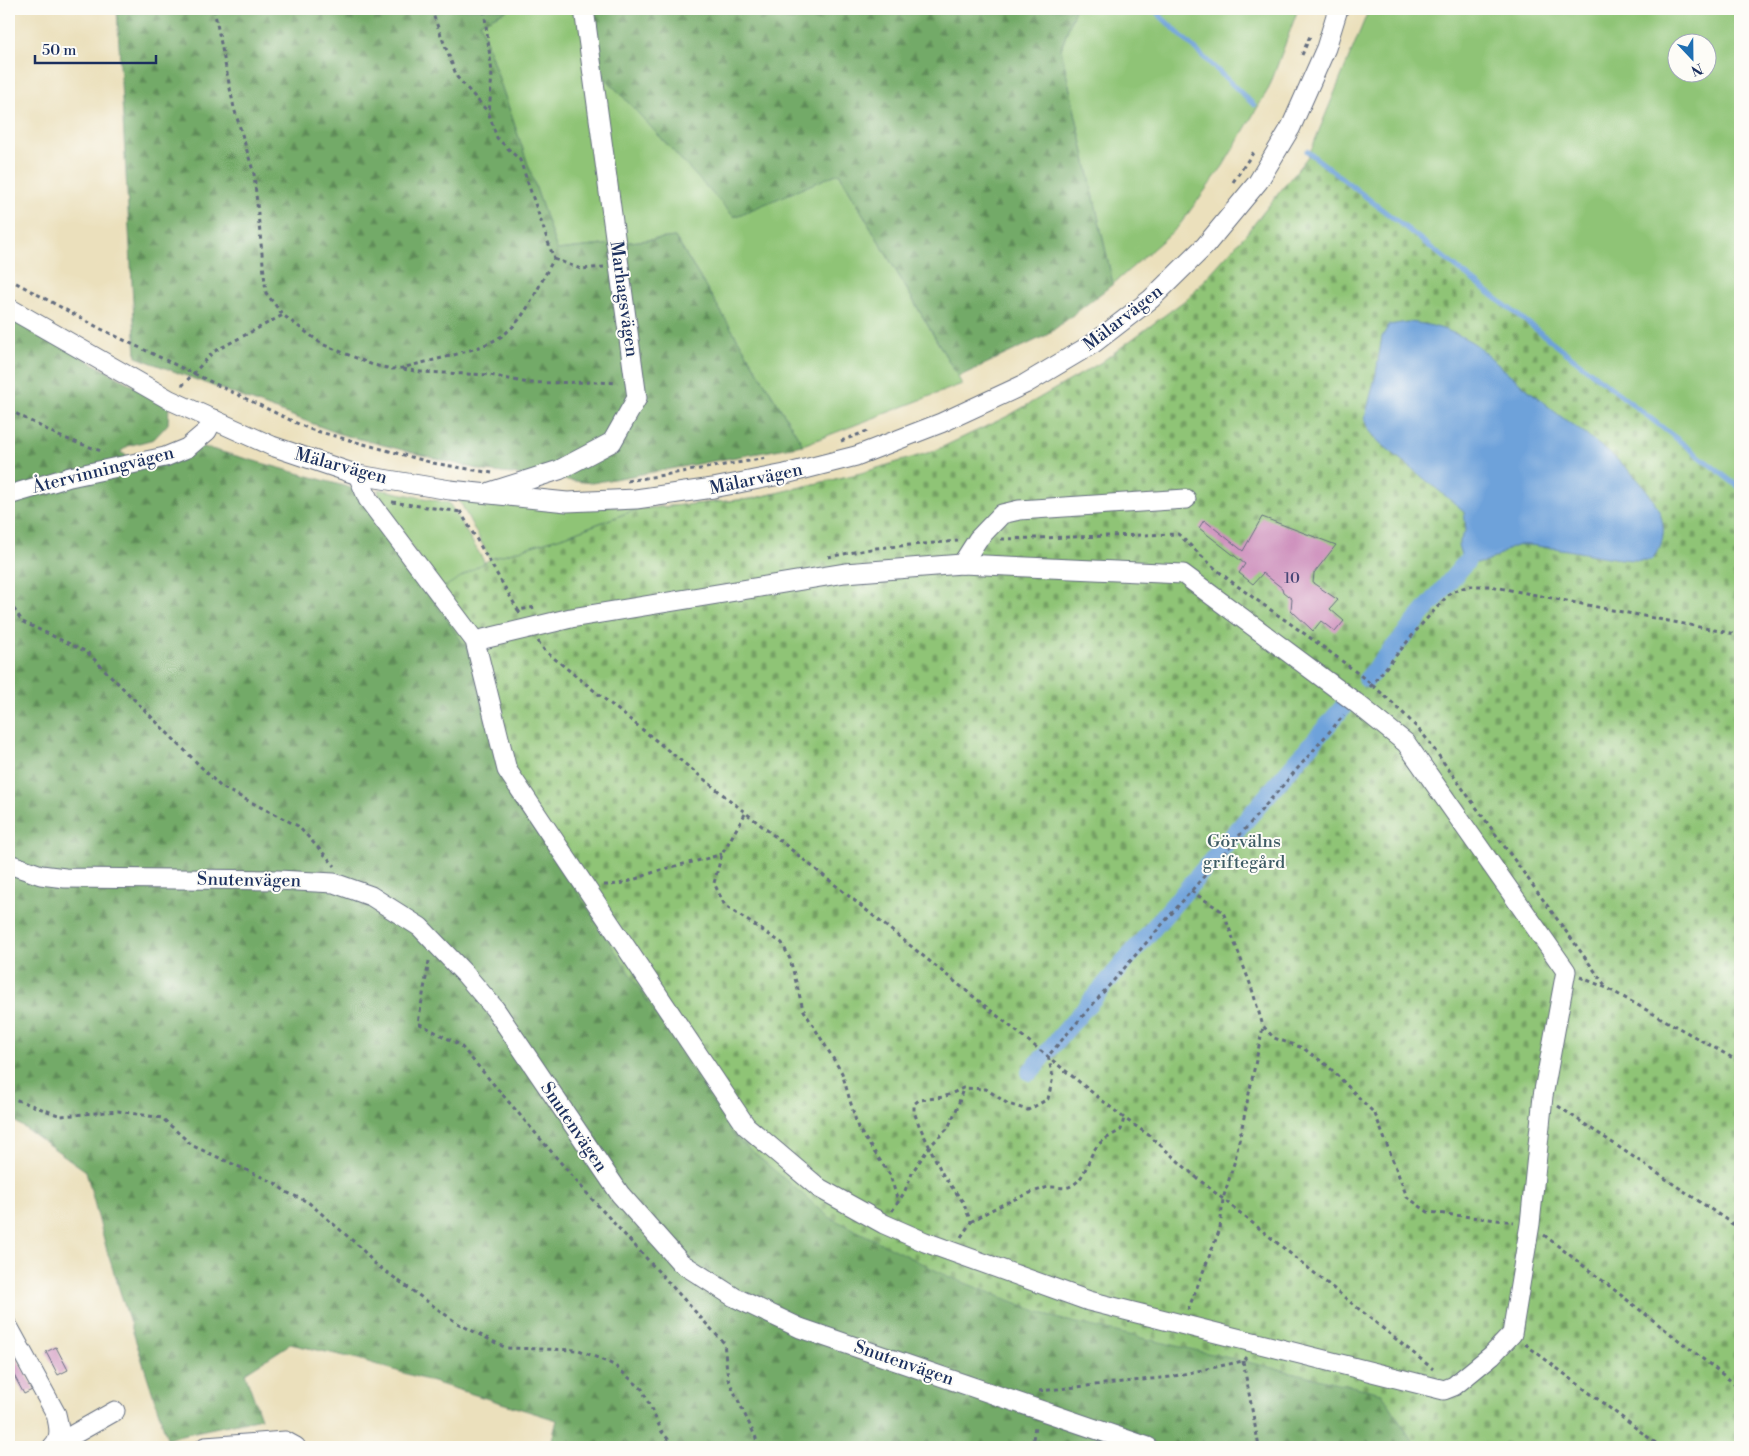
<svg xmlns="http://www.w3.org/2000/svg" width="1749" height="1456" font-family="'Libre Bodoni',serif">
	<defs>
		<pattern id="forest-firs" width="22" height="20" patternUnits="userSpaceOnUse" patternTransform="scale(1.25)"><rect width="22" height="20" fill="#73aa67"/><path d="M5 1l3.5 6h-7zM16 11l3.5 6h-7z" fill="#5e8b58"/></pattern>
		<pattern id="cemetery-stones" width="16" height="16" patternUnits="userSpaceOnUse" patternTransform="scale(1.25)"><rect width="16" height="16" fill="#8fc476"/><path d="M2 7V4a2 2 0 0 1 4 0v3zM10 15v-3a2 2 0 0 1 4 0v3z" fill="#74a064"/></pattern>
	</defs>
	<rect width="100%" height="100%" fill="#fdfcf7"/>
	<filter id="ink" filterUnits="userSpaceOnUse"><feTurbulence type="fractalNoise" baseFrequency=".02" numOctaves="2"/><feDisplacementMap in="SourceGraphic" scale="10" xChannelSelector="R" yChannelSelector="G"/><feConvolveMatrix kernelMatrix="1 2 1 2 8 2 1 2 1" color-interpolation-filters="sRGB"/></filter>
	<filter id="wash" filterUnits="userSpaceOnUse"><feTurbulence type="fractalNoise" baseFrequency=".0096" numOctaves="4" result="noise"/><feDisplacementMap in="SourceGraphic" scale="20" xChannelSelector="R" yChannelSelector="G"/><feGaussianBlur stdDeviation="1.12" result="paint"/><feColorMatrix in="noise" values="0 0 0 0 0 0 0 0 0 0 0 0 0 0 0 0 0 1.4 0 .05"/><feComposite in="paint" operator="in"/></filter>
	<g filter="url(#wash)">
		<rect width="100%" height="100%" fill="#ebe0bc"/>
		<!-- green -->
		<g fill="#8fc476" stroke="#557a6a" fill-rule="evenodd">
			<path d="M510,9H589L734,216L839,173L962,384L803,445L675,237L557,250L480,23Z"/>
			<path d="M1075,9H1298L1269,88L1223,166L1178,227L1113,284L1061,49Z"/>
			<path d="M1369,9H1740V489L1309,155ZM1676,42H1706V72H1676Z"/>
			<path d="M378,489L449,503L509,603L456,610L381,504Z"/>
			<path d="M458,493L638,509L568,535L490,559L457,496Z"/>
		</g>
		<!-- forest -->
		<g fill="url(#forest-firs)" stroke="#476c62">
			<path d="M117,9H510L480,23L557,250L675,237L803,445L592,483L485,471L340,434L136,357Z"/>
			<path d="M585,9H1075L1061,49L1113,284L1047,335L958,377L839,173L734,217L600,72Z"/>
			<path d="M9,316L169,406L168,424L154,439L128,446L120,452L151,469L183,449L204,447L355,489L468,650L568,535L638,509L751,499L844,477L1191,891L1399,1420L1416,1447H550L557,1420L358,1359L290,1344L245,1373L261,1418L167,1438L107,1251L86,1171L9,1117Z"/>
		</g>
		<!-- cemetery -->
		<path fill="url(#cemetery-stones)" stroke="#557a6a" d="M1309,155L1740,489V1447H1416L1382,1393L1055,1318L947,1276L829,1217L734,1136L500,772L468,650L430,596L490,559L568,535L638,509L751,499L861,473L934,451L1008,416L1100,363L1188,298L1246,234Z"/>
		<!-- water -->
		<path fill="#6ea2da" stroke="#44689c" d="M1408,322C1430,324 1450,330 1470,341C1479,346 1488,355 1496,363C1516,379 1535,396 1555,412C1589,439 1700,506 1651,560C1615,562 1580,550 1544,547C1537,546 1527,544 1520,545C1498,549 1486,576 1461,555L1458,545L1466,529L1464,511L1379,442L1369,430L1365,418L1376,374L1382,337L1389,325Z"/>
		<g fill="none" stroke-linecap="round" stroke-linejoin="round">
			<!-- stream -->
			<g stroke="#6ea2da" stroke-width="5">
				<path d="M1153,9L1254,105"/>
				<path d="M1307,151L1740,488"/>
			</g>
			<!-- canal -->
			<g stroke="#6ea2da" stroke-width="18">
				<path d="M1367,679L1467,561"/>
				<path d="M1048,1051L1344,706"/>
				<path d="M1030,1072L1042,1058"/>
			</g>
		</g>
		<g id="blocks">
			<!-- building -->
			<g fill="#cd8fbc">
				<path d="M1262,517L1336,545L1314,573L1313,583L1338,600L1330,609L1344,621L1335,632L1321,621L1313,631L1291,610L1292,599L1283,592L1282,588L1263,573L1253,584L1239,573L1245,564L1199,528L1204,520L1243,551Z"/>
				<path d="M56,1347L68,1370L58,1375L46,1352Z"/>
				<path d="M16,1358L34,1389L24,1394L9,1366V1362Z"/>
			</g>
		</g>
	</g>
	<g filter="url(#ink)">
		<use href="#blocks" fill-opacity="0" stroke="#646d7f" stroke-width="1"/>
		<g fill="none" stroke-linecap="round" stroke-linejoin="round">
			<defs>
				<g id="minor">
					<path d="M9,308L170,400L272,446L358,475L450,490L567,502L636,499L713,488L785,474L856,456L941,423L1025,384L1094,343L1151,299L1205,246L1258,182L1291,127L1326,48L1338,9"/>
					<path d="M358,475L368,499L475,641L507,770L746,1126L819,1188L884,1224L925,1242L1089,1301L1444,1390L1454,1386L1492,1355L1512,1334L1530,1224L1543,1096L1566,971L1406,743L1355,702L1183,574L962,564L845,573L571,618L475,641"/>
					<path d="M490,492L559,470L612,442L637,398L584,9"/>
					<path d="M9,495L70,477L165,457L187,448L207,431L213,419"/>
					<path d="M962,564L978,539L1002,514L1019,510L1186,499"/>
					<path d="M9,864L41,875L65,878L278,880L334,883L371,896L420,927L465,974L495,1009L620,1194L681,1263L734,1297L800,1328L1148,1447"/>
					<path d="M9,1328L56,1414C59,1426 62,1438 52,1447"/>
					<path d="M55,1445L115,1411"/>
					<path d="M205,1447L285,1441L296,1447"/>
				</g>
			</defs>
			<!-- minor casing -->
			<use href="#minor" stroke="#646d7f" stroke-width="21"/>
			<!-- path -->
			<g stroke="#646d7f" stroke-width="3" stroke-dasharray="4 4" stroke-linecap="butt">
				<path d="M214,9L234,108L254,174L266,293L283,315L322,344L373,365L392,369L402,368C430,360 485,351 507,332C528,315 540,282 554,259L520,160L497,138L489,114L492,73L484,9"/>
				<path d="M431,9L457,77L489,113"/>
				<path d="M1302,55L1310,36"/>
				<path d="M1233,182L1255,150"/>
				<path d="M554,259L581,269L604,267"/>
				<path d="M9,279L101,329L309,429L433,463L492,473"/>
				<path d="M403,369L421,372L490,375L528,383L597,382L618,383"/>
				<path d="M182,386L213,352L283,315"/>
				<path d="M9,410L61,437L104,452"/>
				<path d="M841,441L870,430"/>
				<path d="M627,481L767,458"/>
				<path d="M392,502L461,512"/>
				<path d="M460,511L518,610"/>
				<path d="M1001,539L1178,534C1197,551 1215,570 1236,585C1298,631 1376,678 1426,738L1607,988"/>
				<path d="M828,557L876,548L958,541"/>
				<path d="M9,602L23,622L87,652L221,787L298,826L335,866"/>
				<path d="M520,613L518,610L536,607"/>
				<path d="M538,641L545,651L1124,1118L1150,1136L1197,1178L1433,1369"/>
				<path d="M1370,687L1421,625L1451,592L1469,586H1490L1740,635"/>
				<path d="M745,814L722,854L714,883L725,906L782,943L790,959L803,1009L842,1073L858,1128L890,1175L898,1201"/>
				<path d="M604,885C627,886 646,873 668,868C686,863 704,860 722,854"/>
				<path d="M1191,891L1223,912L1251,986L1263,1026L1274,1038L1303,1048L1328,1066L1375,1114L1407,1197L1428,1212L1514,1222"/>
				<path d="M429,961L418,1023L460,1045L591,1198L724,1343L728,1379L756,1438L757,1447"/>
				<path d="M1580,977L1607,988L1740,1062"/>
				<path d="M9,1097L61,1116L118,1111L162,1118L193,1146L275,1183L286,1192L308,1202L360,1247L374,1263L457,1323L506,1348L579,1350L614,1365L642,1389L662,1432L675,1447"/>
				<path d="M1558,1106L1740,1229"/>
				<path d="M892,1211L904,1193L913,1171L930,1146L948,1128L958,1106L963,1088"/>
				<path d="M971,1222C990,1209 1022,1195 1045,1188C1053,1185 1064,1190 1071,1186C1087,1178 1087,1157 1098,1145C1104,1139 1114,1134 1121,1130L1124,1118"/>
				<path d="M1544,1235L1740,1388"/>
				<path d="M961,1237L971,1222L963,1202L943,1175L919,1125L914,1112V1104L919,1100L944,1097L963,1088L986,1089L1008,1104L1028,1110L1048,1099L1053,1077L1048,1056L1344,715"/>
				<path d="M1188,1310L1220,1229L1223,1199L1235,1160L1263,1027"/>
				<path d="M1525,1344L1661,1447"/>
				<path d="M1243,1361L1259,1447"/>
				<path d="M1039,1391L1170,1377L1243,1361L1246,1357"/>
				<path d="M1032,1447L1035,1426"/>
			</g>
			<!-- minor -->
			<use href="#minor" stroke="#fff" stroke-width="19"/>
		</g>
	</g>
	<g text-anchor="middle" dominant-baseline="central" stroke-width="4" stroke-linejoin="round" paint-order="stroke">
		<!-- number labels -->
		<g font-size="15" fill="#484776">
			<text x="1292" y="578">10</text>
		</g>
		<!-- street labels -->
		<g font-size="18" fill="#1b2f5e" stroke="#fdfcf7">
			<text transform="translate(624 299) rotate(82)">Marhagsvägen</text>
			<text transform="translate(1123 318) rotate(-38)">Mälarvägen</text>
			<text transform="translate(341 466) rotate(15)">Mälarvägen</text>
			<text transform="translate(103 470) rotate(-14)">Återvinningvägen</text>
			<text transform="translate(756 479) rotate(-12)">Mälarvägen</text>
			<text transform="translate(249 880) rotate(1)">Snutenvägen</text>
			<text transform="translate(574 1127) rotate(56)">Snutenvägen</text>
			<text transform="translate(904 1363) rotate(19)">Snutenvägen</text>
		</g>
		<!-- park labels -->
		<g font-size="18" fill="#3e5c65" stroke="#fdfcf7">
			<text x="1244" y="841">Görvälns<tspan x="1244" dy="21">griftegård</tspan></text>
		</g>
	</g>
	<!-- margin -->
	<rect width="1749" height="1456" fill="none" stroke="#fdfcf7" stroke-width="30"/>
	<!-- north arrow -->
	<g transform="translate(1692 58) rotate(158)"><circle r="24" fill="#fdfcf7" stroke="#a3aaba"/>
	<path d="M0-4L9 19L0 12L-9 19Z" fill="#1f6fb2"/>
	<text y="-8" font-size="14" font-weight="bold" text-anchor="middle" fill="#1b2f5e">N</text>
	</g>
	<!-- scale -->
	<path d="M35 55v8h121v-8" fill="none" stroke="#1b2f5e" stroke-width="2.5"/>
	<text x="42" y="55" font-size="15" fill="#1b2f5e" stroke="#fdfcf7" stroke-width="4" paint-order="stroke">50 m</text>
</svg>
